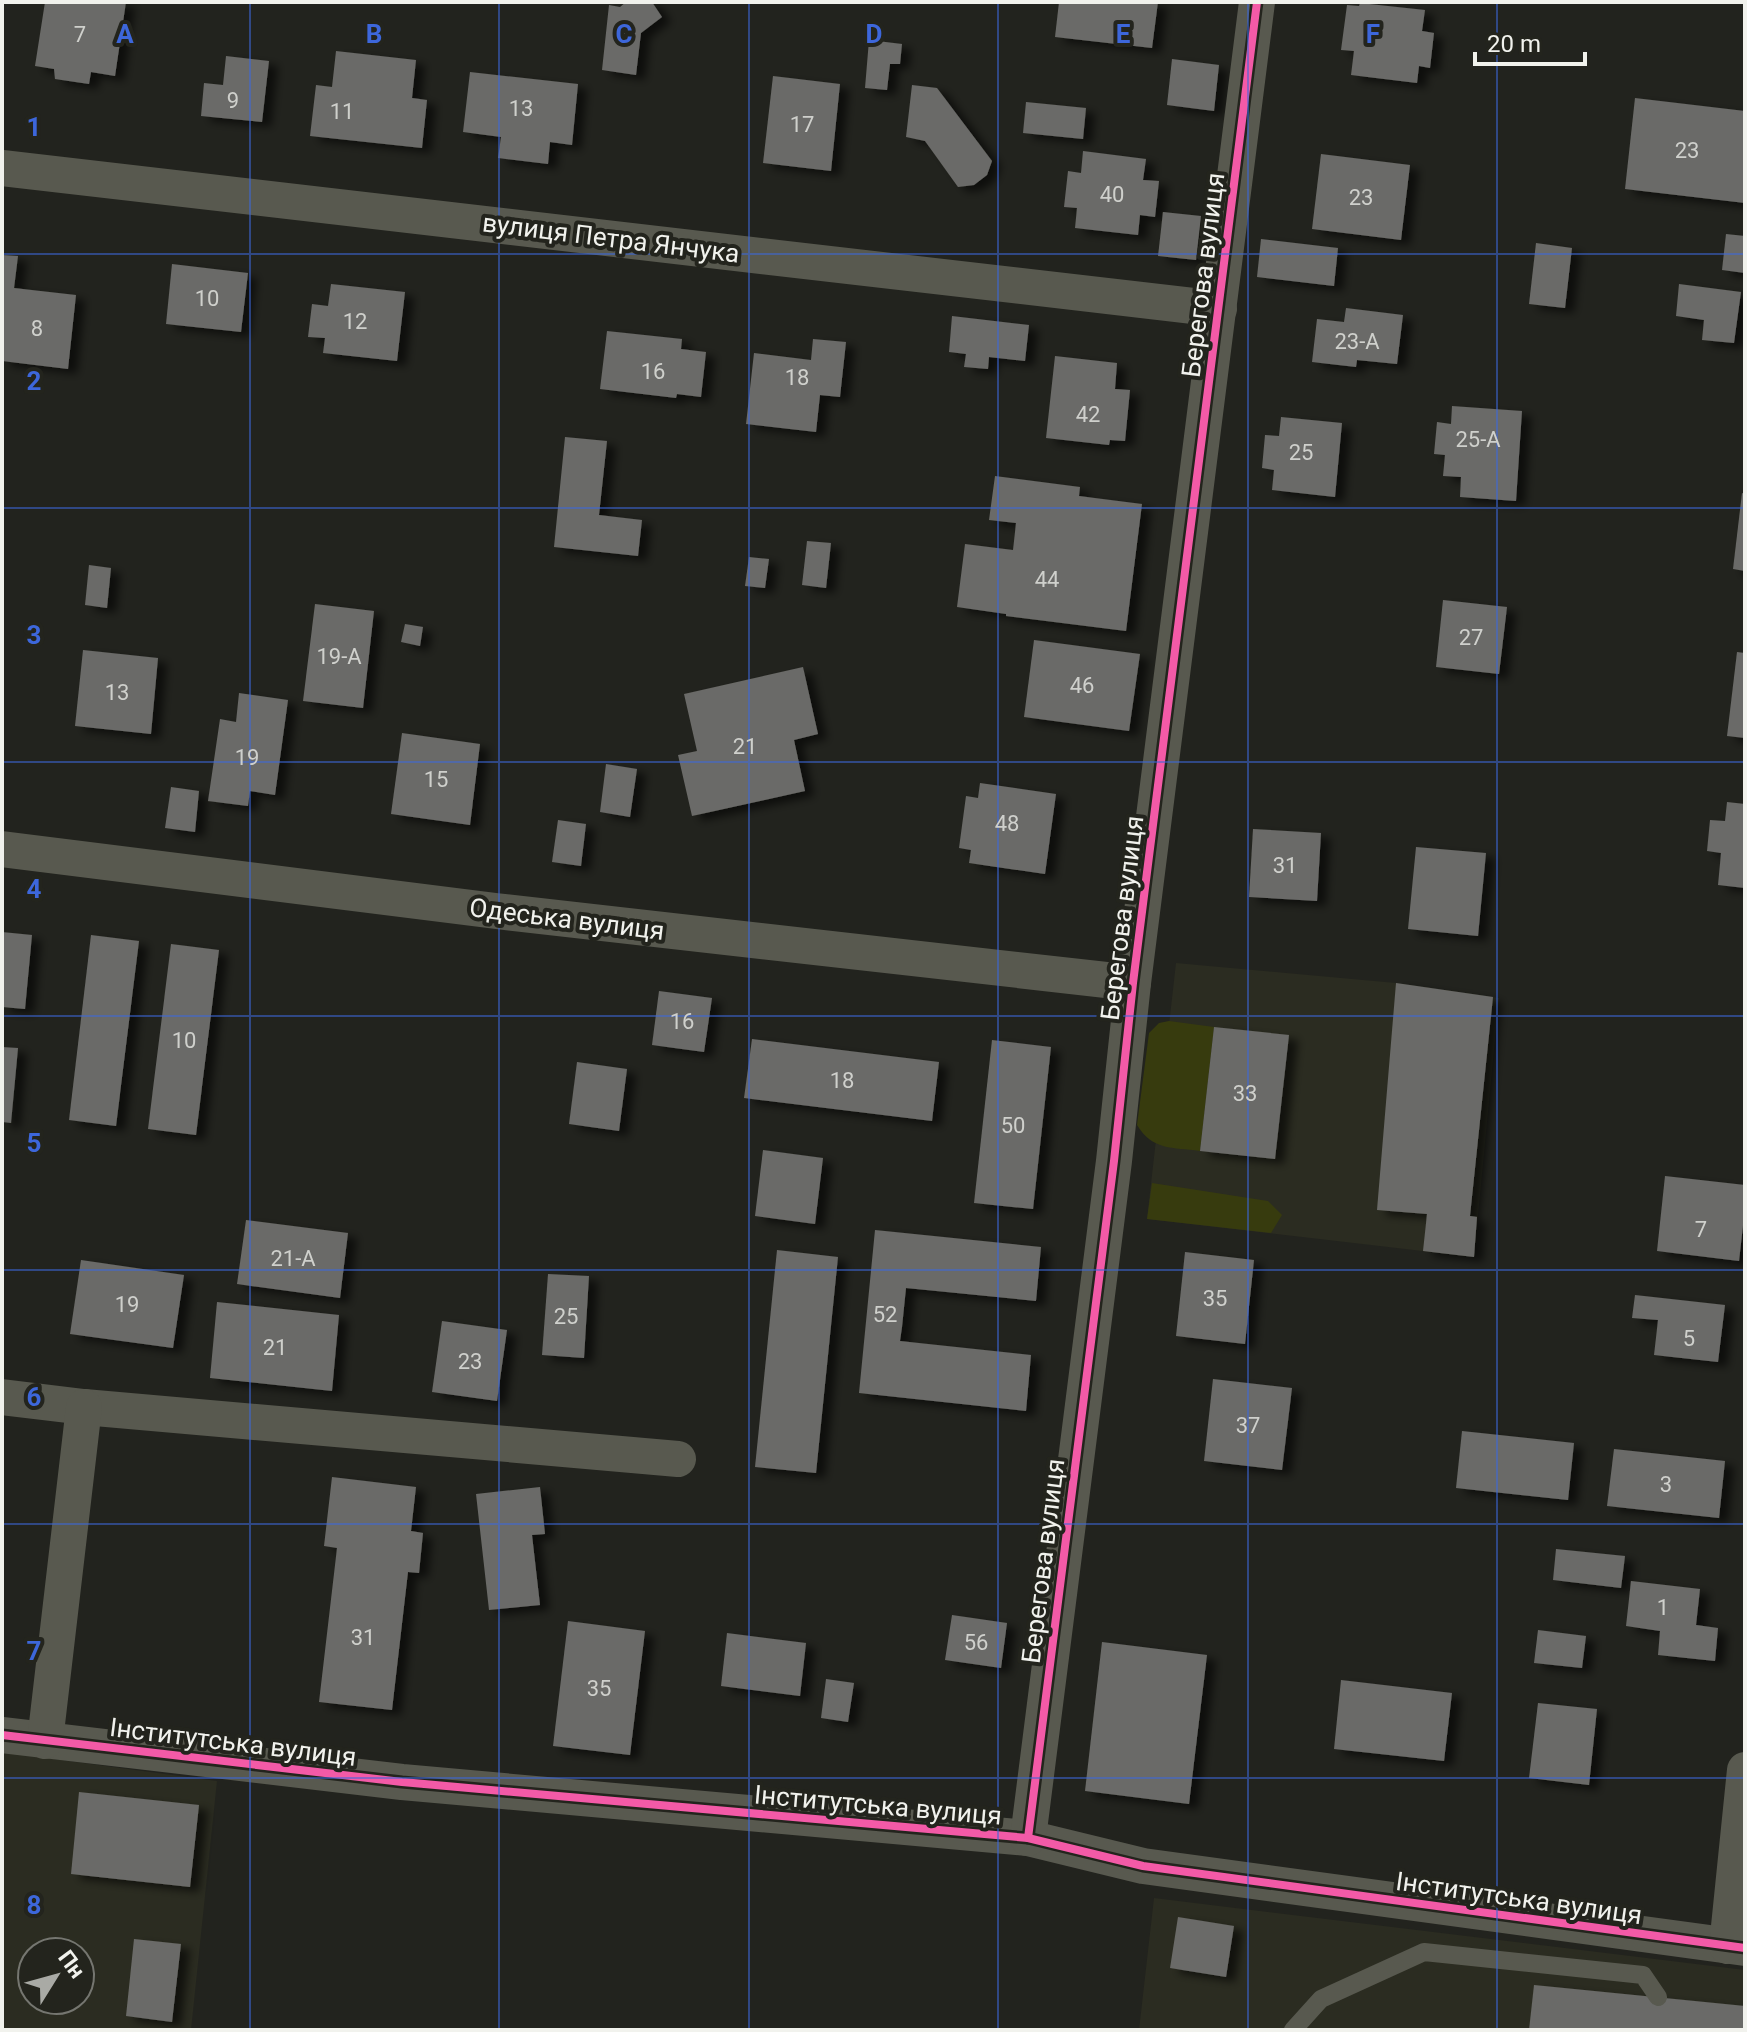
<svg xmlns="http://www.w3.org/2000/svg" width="1747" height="2032" font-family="Roboto,sans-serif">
	<defs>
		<filter id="shadow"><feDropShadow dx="9" dy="5" stdDeviation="4" flood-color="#0009"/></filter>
	</defs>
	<rect width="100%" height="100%" fill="#22231e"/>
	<!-- built -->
	<g fill="#2b2c21" fill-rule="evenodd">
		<path d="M1176,963L1396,983L1499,998L1474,1257L1147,1219Z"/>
		<path d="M2,1752L217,1781L191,2030H2ZM32,1952H80V2000H32Z"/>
		<path d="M1154,1898L1745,1970V2030H1139Z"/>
	</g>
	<!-- green -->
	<g fill="#373b0e">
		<path d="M1169,1021L1214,1027L1200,1151C1172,1147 1153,1151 1137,1125L1149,1033L1159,1023Z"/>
		<path d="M1152,1183L1268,1201L1282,1215L1271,1233L1147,1219Z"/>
	</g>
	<!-- building -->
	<g fill="#6a6a67" filter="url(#shadow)">
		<path d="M45,2H126L115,76L91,72L89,84L55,79L54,69L35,66Z"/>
		<path d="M626,2H652L662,17L641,33L636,75L602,70L609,5L620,7Z"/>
		<path d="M1059,2H1158L1152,48L1055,37Z"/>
		<path d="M1360,3L1425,10L1422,31L1434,33L1430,68L1419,66L1417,83L1351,75L1354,51L1341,50L1347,5L1359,6Z"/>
		<path d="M869,40L902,44L900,64H890L887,90L865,88Z"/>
		<path d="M336,51L416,60L412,98L427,100L422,148L310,136L316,85L332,87Z"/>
		<path d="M226,56L269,61L262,122L201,116L204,83L223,85Z"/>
		<path d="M1172,59L1219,65L1214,111L1167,105Z"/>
		<path d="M470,72L578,84L572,145L550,142L548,164L498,158L501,137L463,132Z"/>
		<path d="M773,76L840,84L831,171L763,163Z"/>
		<path d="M912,85L937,88L992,161L987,175L974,185L958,187L925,141L906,137Z"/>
		<path d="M1635,98L1745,111V203L1625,189Z"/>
		<path d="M1026,102L1086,108L1083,139L1023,133Z"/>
		<path d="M1083,151L1146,159L1143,180L1159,181L1155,217L1140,215L1138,235L1075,228L1077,208L1064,207L1068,171L1081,173Z"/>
		<path d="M1321,154L1410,165L1401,240L1312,229Z"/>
		<path d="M1163,212L1201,216L1196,260L1158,256Z"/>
		<path d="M1726,234L1745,236V273L1722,270Z"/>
		<path d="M1261,239L1338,248L1334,286L1257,277Z"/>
		<path d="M1536,243L1572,248L1565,308L1529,304Z"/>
		<path d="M2,255L18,256L14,288L76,295L68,369L2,361Z"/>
		<path d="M172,264L248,273L241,332L166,324Z"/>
		<path d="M331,284L405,292L397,361L323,353L325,338L308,337L312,304L328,306Z"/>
		<path d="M1679,284L1741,292L1734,343L1702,340L1704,320L1676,316Z"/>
		<path d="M1346,308L1403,315L1397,364L1357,360L1356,367L1312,362L1317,319L1344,322Z"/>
		<path d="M952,316L1029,325L1025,361L989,357L988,369L964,367L966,354L949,352Z"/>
		<path d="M607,331L682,339L681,349L706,352L701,397L677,394L676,398L600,389Z"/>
		<path d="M813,339L846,342L840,397L820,395L816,432L746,424L754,353L811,360Z"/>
		<path d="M1055,356L1117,363L1115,389L1130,390L1125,441L1110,440L1109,445L1046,438Z"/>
		<path d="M1452,406L1522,411L1516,501L1460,497L1461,477L1443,476L1445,455L1434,454L1437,422L1451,424Z"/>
		<path d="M1281,417L1342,423L1335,497L1272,490L1274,470L1262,468L1265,435L1279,436Z"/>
		<path d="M565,437L607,441L599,515L642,520L638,556L554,547Z"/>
		<path d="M995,476L1080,487L1079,496L1142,504L1126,631L1006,616V614L957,607L965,544L1013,550L1016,523L989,520Z"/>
		<path d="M1742,493L1745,494V571L1733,569Z"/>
		<path d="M807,541L831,543L826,588L802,585Z"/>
		<path d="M749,557L769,559L765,588L745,586Z"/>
		<path d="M89,565L111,568L107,608L85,605Z"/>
		<path d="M1443,600L1507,607L1499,674L1436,667Z"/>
		<path d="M315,604L374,611L363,708L303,701Z"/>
		<path d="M405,624L423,627L420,646L401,642Z"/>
		<path d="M1034,640L1140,654L1129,731L1024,717Z"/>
		<path d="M83,650L158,658L151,734L75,726Z"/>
		<path d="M1737,652L1745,653V738L1727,736Z"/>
		<path d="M803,667L818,734L794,740L805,791L692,816L678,755L697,751L684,694Z"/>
		<path d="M239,693L288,700L275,795L250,791L248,806L208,801L220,719L236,722Z"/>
		<path d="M402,733L480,744L470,825L391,814Z"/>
		<path d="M606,764L637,769L630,817L600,812Z"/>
		<path d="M980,783L1056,794L1045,874L969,863L971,850L959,848L966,796L978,798Z"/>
		<path d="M171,787L199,791L195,832L165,828Z"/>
		<path d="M1727,802L1745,804V888L1718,885L1721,853L1707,851L1710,820L1725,821Z"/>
		<path d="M558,820L586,824L581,866L552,862Z"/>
		<path d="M1253,829L1321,833L1317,901L1249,897Z"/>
		<path d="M1416,847L1486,853L1478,936L1408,929Z"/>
		<path d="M2,932L32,935L25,1009L2,1007Z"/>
		<path d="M91,935L139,941L116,1126L69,1120Z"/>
		<path d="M171,944L219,950L196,1135L148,1129Z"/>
		<path d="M1396,983L1493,997L1470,1216L1477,1217L1474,1257L1423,1251L1427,1214L1377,1210Z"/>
		<path d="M659,991L712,998L704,1052L652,1045Z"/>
		<path d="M1214,1027L1289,1035L1275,1159L1200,1151Z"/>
		<path d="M752,1039L939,1062L932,1121L744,1098Z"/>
		<path d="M992,1040L1051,1047L1033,1209L974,1203Z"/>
		<path d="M2,1047L18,1048L11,1123L2,1122Z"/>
		<path d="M577,1062L627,1069L619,1131L569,1124Z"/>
		<path d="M763,1150L823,1158L815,1224L755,1216Z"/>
		<path d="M1665,1176L1745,1185V1208L1739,1261L1657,1251Z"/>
		<path d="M246,1220L348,1233L340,1298L237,1284Z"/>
		<path d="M875,1230L1041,1247L1036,1301L906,1288L902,1327L900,1341L1031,1355L1026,1411L859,1393Z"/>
		<path d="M777,1250L838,1257L816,1473L755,1467Z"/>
		<path d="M1185,1252L1254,1260L1245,1344L1176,1336Z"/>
		<path d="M81,1260L184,1275L173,1348L70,1334Z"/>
		<path d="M548,1274L589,1276L584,1358L542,1355Z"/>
		<path d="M1635,1295L1725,1305L1718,1362L1654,1355L1658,1320L1632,1318Z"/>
		<path d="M217,1302L339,1315L332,1391L210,1378Z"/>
		<path d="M442,1321L507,1330L497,1401L432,1392Z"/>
		<path d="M1213,1379L1292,1388L1282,1470L1204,1461Z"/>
		<path d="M1462,1431L1574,1443L1568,1500L1456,1488Z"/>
		<path d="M1614,1449L1725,1461L1719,1518L1607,1506Z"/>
		<path d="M332,1477L416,1487L411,1531L423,1533L419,1573L408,1572L392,1710L319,1702L337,1548L324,1546Z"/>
		<path d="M540,1487L545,1534L532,1535L540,1605L489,1610L476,1494Z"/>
		<path d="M1556,1549L1625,1556L1621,1588L1553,1580Z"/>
		<path d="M1631,1581L1700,1589L1696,1625L1718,1628L1715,1661L1658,1655L1660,1631L1626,1626Z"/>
		<path d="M952,1615L1007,1623L1001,1668L945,1660Z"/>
		<path d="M568,1621L645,1631L630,1755L553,1746Z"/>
		<path d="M1538,1630L1586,1636L1582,1668L1534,1663Z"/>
		<path d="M727,1633L806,1643L800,1696L721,1686Z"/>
		<path d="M1102,1642L1207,1655L1189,1804L1085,1791Z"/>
		<path d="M826,1679L854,1683L848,1722L821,1718Z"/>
		<path d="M1341,1680L1452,1693L1444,1761L1334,1749Z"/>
		<path d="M1538,1703L1597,1709L1589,1785L1529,1778Z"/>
		<path d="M79,1792L199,1805L190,1887L71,1874Z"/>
		<path d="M1178,1917L1234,1926L1226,1977L1170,1968Z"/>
		<path d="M134,1939L181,1944L172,2022L126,2016Z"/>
		<path d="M1534,1985L1745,2006V2030H1529Z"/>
	</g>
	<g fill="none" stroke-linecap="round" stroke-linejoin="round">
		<!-- service -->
		<path stroke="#58594f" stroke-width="18" d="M1293,2030L1321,1999L1424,1952L1643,1975L1658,1997"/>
		<!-- minor -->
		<g stroke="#58594f" stroke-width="36">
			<path d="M2,168L1219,309"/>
			<path d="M2,849L496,911L1133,983"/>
			<path d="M2,1397L84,1407L678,1459"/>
			<path d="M2,1735L402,1782L1028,1838L1143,1866L1745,1948"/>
			<path d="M45,1741L84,1407"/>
			<path d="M1028,1838L1114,1161L1133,983L1257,2"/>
			<path d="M1727,1946L1745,1770"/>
		</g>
		<defs>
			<g id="cycleway">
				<path d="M2,1735L402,1782L1028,1838L1143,1866L1745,1948"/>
				<path d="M1028,1838L1114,1161L1133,983L1257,2"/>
			</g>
		</defs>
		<!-- cycleway casing -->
		<use href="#cycleway" stroke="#23241d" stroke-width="13"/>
		<!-- cycleway -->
		<use href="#cycleway" stroke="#f35aa7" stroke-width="8"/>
	</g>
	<!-- grid -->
	<path fill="none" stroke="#3d67db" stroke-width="2" stroke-opacity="0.55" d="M250,2V2030M499,2V2030M749,2V2030M998,2V2030M1248,2V2030M1497,2V2030M2,254H1745M2,508H1745M2,762H1745M2,1016H1745M2,1270H1745M2,1524H1745M2,1778H1745"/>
	<g text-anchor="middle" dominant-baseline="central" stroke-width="8" stroke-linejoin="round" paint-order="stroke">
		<!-- number labels -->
		<g font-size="22" fill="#cfd0cc">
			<text x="80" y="34">7</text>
			<text x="233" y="100">9</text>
			<text x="521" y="108">13</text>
			<text x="342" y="111">11</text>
			<text x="802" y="124">17</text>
			<text x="1687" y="150">23</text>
			<text x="1112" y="194">40</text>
			<text x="1361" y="197">23</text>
			<text x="207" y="298">10</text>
			<text x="355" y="321">12</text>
			<text x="37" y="328">8</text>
			<text x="1357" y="341">23-А</text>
			<text x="653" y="371">16</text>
			<text x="797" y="377">18</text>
			<text x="1088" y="414">42</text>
			<text x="1478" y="439">25-А</text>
			<text x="1301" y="452">25</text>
			<text x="1047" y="579">44</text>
			<text x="1471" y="637">27</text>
			<text x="339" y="656">19-А</text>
			<text x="1082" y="685">46</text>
			<text x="117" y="692">13</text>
			<text x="745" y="746">21</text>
			<text x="247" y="757">19</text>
			<text x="436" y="779">15</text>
			<text x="1007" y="823">48</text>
			<text x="1285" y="865">31</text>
			<text x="682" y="1021">16</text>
			<text x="184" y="1040">10</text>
			<text x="842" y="1080">18</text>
			<text x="1245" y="1093">33</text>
			<text x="1013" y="1125">50</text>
			<text x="1701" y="1229">7</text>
			<text x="293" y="1258">21-А</text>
			<text x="1215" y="1298">35</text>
			<text x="127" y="1304">19</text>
			<text x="885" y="1314">52</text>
			<text x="566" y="1316">25</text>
			<text x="1689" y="1338">5</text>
			<text x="275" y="1347">21</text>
			<text x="470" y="1361">23</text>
			<text x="1248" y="1425">37</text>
			<text x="1666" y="1484">3</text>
			<text x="1663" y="1607">1</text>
			<text x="363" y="1637">31</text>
			<text x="976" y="1642">56</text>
			<text x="599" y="1688">35</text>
		</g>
		<!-- street labels -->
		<g font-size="26" fill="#f1f2ed" stroke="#23241d">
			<text transform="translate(611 238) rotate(7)">вулиця Петра Янчука</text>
			<text transform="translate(1203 275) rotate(-83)">Берегова вулиця</text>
			<text transform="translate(1122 918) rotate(-83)">Берегова вулиця</text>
			<text transform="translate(567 919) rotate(7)">Одеська вулиця</text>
			<text transform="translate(1043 1561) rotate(-83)">Берегова вулиця</text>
			<text transform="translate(233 1742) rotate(7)">Інститутська вулиця</text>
			<text transform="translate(878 1805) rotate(5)">Інститутська вулиця</text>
			<text transform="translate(1519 1898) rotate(8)">Інститутська вулиця</text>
		</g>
	</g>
	<g font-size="26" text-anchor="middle" font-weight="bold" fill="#3d67db" stroke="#23241d" stroke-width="8" stroke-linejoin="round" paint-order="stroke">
		<text x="125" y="43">A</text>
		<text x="374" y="43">B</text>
		<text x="624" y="43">C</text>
		<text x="874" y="43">D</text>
		<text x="1123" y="43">E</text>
		<text x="1373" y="43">F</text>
		<text x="34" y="136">1</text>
		<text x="34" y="390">2</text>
		<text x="34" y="644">3</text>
		<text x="34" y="898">4</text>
		<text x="34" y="1152">5</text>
		<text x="34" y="1406">6</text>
		<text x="34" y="1660">7</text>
		<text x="34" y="1914">8</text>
	</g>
	<!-- border -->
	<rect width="1747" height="2032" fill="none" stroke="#f1f2ed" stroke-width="8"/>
	<!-- north arrow -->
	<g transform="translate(56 1976) rotate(53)"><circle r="38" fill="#23241d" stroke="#757670" stroke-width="2"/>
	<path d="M0-6L14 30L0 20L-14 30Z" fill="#a9aaa5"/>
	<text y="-12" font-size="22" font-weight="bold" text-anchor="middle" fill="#f1f2ed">Пн</text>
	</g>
	<!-- scale -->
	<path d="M1475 52v12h110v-12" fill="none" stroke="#f1f2ed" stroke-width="4"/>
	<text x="1487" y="52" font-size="24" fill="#f1f2ed" stroke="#23241d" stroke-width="6" paint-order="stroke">20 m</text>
</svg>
